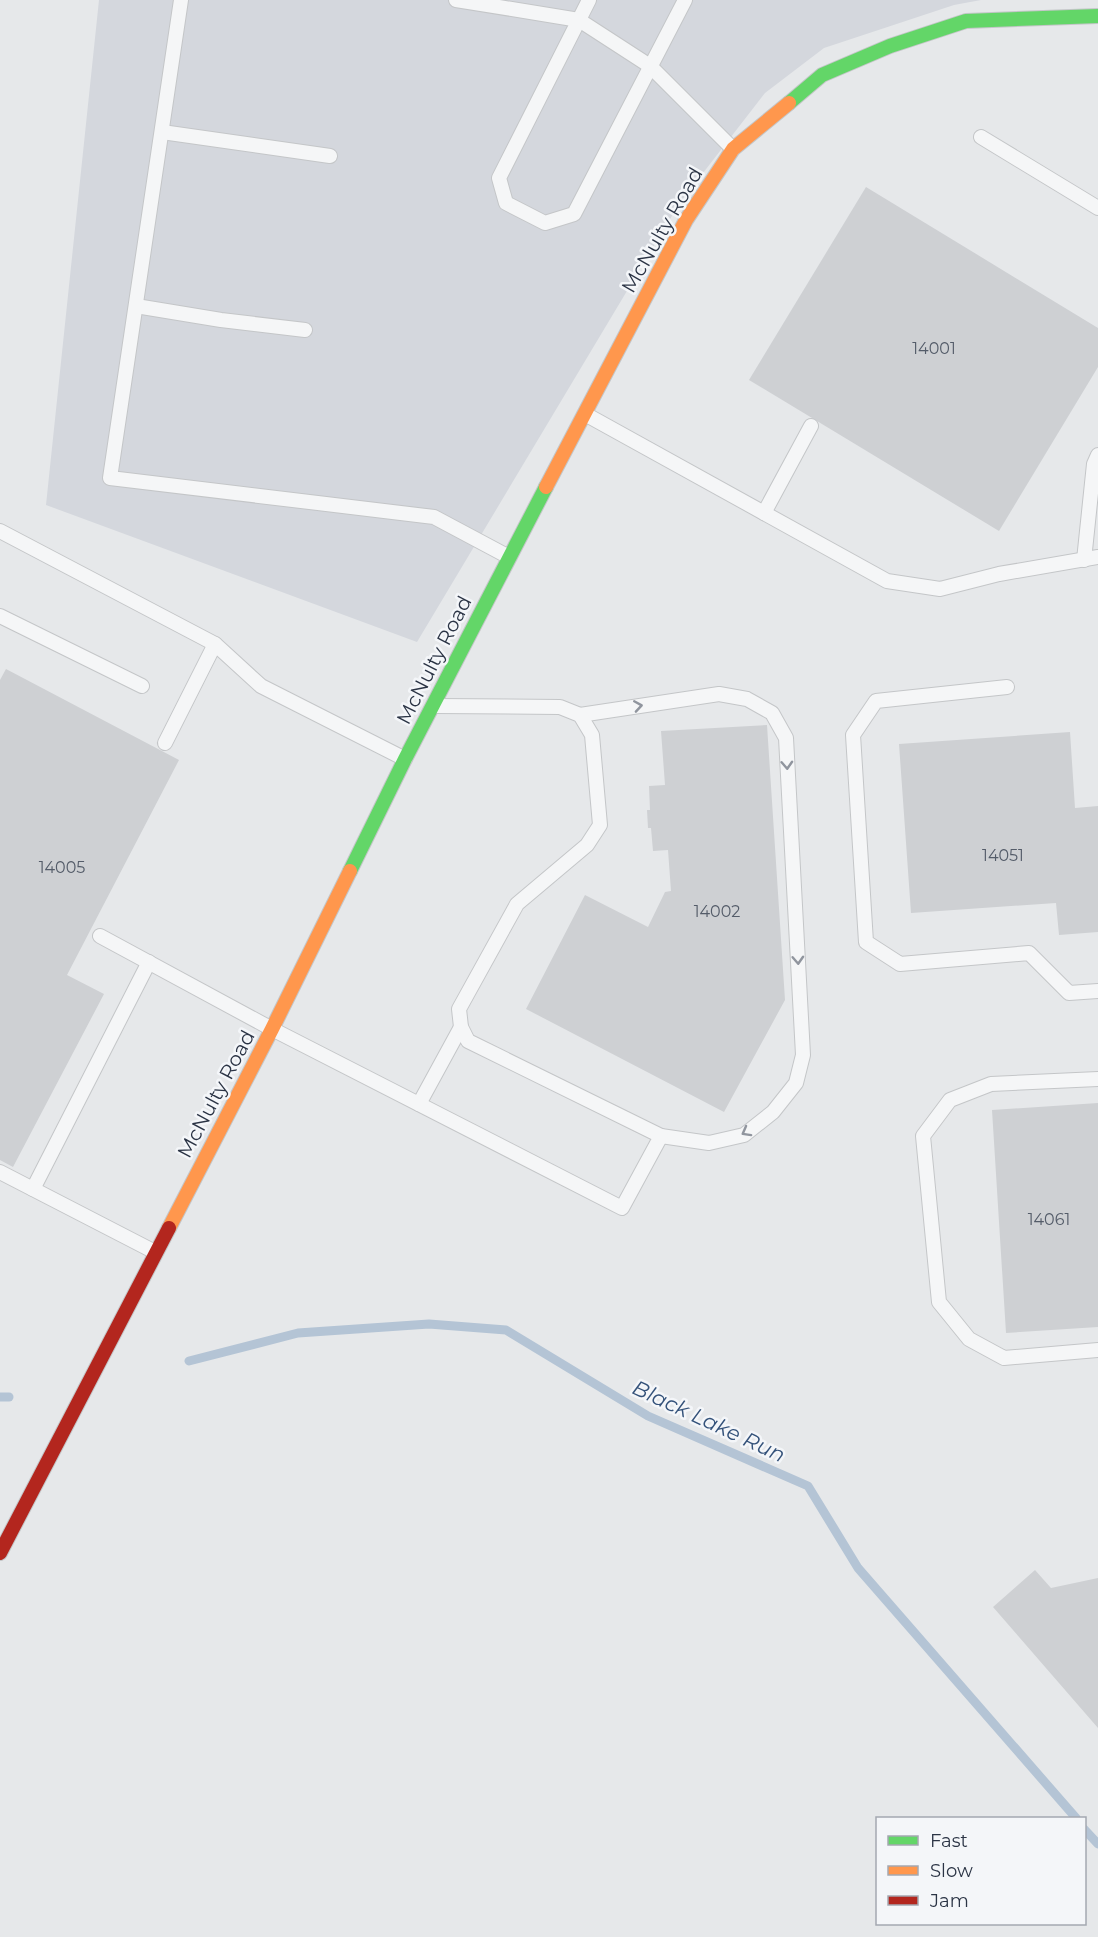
<svg xmlns="http://www.w3.org/2000/svg" width="1098" height="1937" font-family="Montserrat,sans-serif">
	<rect width="100%" height="100%" fill="#e6e8ea"/>
	<!-- built -->
	<path fill="#d4d7dd" d="M99,0H981L954,5L824,48L765,93L679,204L417,642L46,505Z"/>
	<g fill="none" stroke-linecap="round" stroke-linejoin="round">
		<!-- stream -->
		<g stroke="#b4c4d5" stroke-width="9">
			<path d="M189,1361L298,1333L429,1324L506,1330L648,1416L808,1486L858,1568L1076,1818"/>
			<path d="M0,1397H9"/>
			<path d="M1084,1829L1098,1844"/>
		</g>
	</g>
	<!-- building -->
	<g fill="#ced0d3">
		<path d="M866,187L1098,328V367L999,531L749,380Z"/>
		<path d="M6,669L179,760L67,975L104,994L13,1167L0,1160V680Z"/>
		<path d="M767,725L785,1000L724,1112L526,1009L585,895L648,927L665,892L671,891L668,850L653,851L651,828H648L647,810H650L649,786L665,785L661,731Z"/>
		<path d="M1070,732L1075,808L1098,806V932L1059,935L1056,903L911,913L899,744Z"/>
		<path d="M1098,1103V1327L1006,1333L992,1110Z"/>
		<path d="M1035,1570L1051,1588L1098,1578V1728L993,1607Z"/>
	</g>
	<g fill="none" stroke-linecap="round" stroke-linejoin="round">
		<defs>
			<g id="lane">
				<path d="M181,0L110,478L434,517L509,557"/>
				<path d="M456,0L579,20L650,66L733,149"/>
				<path d="M589,0L499,178L506,203L545,223L574,214L685,0"/>
				<path d="M162,132L330,156"/>
				<path d="M981,137L1098,208"/>
				<path d="M136,306L221,320L305,330"/>
				<path d="M585,414L887,581L940,589L999,574L1098,557"/>
				<path d="M764,513L811,426"/>
				<path d="M0,531L215,644L261,686L405,759"/>
				<path d="M1084,560L1094,464L1098,455"/>
				<path d="M0,616L142,686"/>
				<path d="M1007,687L876,701L853,735L866,942L900,964L1029,953L1069,993L1098,991"/>
				<path d="M580,715L719,694L747,699L772,713L786,738L803,1055L796,1083L773,1112L744,1135L709,1143L661,1136"/>
				<path d="M165,743L215,644"/>
				<path d="M100,936L272,1029L622,1208L661,1136L468,1041L461,1027L459,1009L517,904L587,845L600,825L592,735L580,715L560,707L435,706"/>
				<path d="M1098,1079L991,1084L950,1100L923,1136L939,1302L969,1339L1004,1358L1098,1350"/>
				<path d="M419,1104L461,1027"/>
				<path d="M0,1172L155,1252"/>
				<path d="M33,1189L149,962"/>
			</g>
			<g id="fast">
				<path d="M789,103L822,75L890,46L966,21L1098,16"/>
				<path d="M350,871L405,759L546,487"/>
			</g>
			<g id="slow">
				<path d="M546,487L686,220L733,149L789,103"/>
				<path d="M169,1228L272,1029L350,871"/>
			</g>
			<path id="jam" d="M0,1553L169,1228"/>
		</defs>
		<!-- lane casing -->
		<use href="#lane" stroke="#c4c6c8" stroke-width="16"/>
		<!-- fast casing -->
		<use href="#fast" stroke="#c4c6c8" stroke-width="16"/>
		<!-- slow casing -->
		<use href="#slow" stroke="#c4c6c8" stroke-width="16"/>
		<!-- jam casing -->
		<use href="#jam" stroke="#c4c6c8" stroke-width="16"/>
		<!-- lane -->
		<use href="#lane" stroke="#f5f6f7" stroke-width="14"/>
		<!-- fast -->
		<use href="#fast" stroke="#63d668" stroke-width="14"/>
		<!-- slow -->
		<use href="#slow" stroke="#ff974d" stroke-width="14"/>
		<!-- jam -->
		<use href="#jam" stroke="#b3261e" stroke-width="14"/>
	</g>
	<!-- one-way arrows -->
	<defs><path id="oneway-chevron" d="M-2-3.5L2.5 0L-2 3.5" fill="none" stroke-width="1.6" stroke-linecap="round" stroke-linejoin="round" transform="scale(1.5)"/></defs>
	<g stroke="#90959e">
		<use href="#oneway-chevron" transform="translate(638 706) rotate(-9)"/>
		<use href="#oneway-chevron" transform="translate(787 765) rotate(87)"/>
		<use href="#oneway-chevron" transform="translate(798 960) rotate(87)"/>
		<use href="#oneway-chevron" transform="translate(746 1132) rotate(151)"/>
	</g>
	<g text-anchor="middle" dominant-baseline="central" stroke-width="5" stroke-linejoin="round" paint-order="stroke">
		<!-- number labels -->
		<g font-size="16" fill="#545c69">
			<text x="934" y="348">14001</text>
			<text x="1003" y="855">14051</text>
			<text x="62" y="867">14005</text>
			<text x="717" y="911">14002</text>
			<text x="1049" y="1219">14061</text>
		</g>
		<!-- street labels -->
		<g font-size="20" fill="#2b3445" stroke="#f4f6f9">
			<text transform="translate(662 230) rotate(-60)">McNulty Road</text>
			<text transform="translate(434 660) rotate(-63)">McNulty Road</text>
			<text transform="translate(216 1094) rotate(-62)">McNulty Road</text>
		</g>
		<!-- water labels -->
		<g font-size="21" font-style="italic" fill="#34527a" stroke="#f4f6f9">
			<text transform="translate(709 1421) rotate(25)">Black Lake Run</text>
		</g>
	</g>
	<!-- legend -->
	<rect x="876" y="1817" width="210" height="108" fill="#f4f6f9" stroke="#a4a8b1" stroke-width="1.5"/>
	<rect x="888" y="1836" width="30" height="9" fill="#63d668" stroke="#a4a8b1" stroke-width="1.5"/>
	<text x="930" y="1847" font-size="18" fill="#2b3445">Fast</text>
	<rect x="888" y="1866" width="30" height="9" fill="#ff974d" stroke="#a4a8b1" stroke-width="1.5"/>
	<text x="930" y="1877" font-size="18" fill="#2b3445">Slow</text>
	<rect x="888" y="1896" width="30" height="9" fill="#b3261e" stroke="#a4a8b1" stroke-width="1.5"/>
	<text x="930" y="1907" font-size="18" fill="#2b3445">Jam</text>
</svg>
